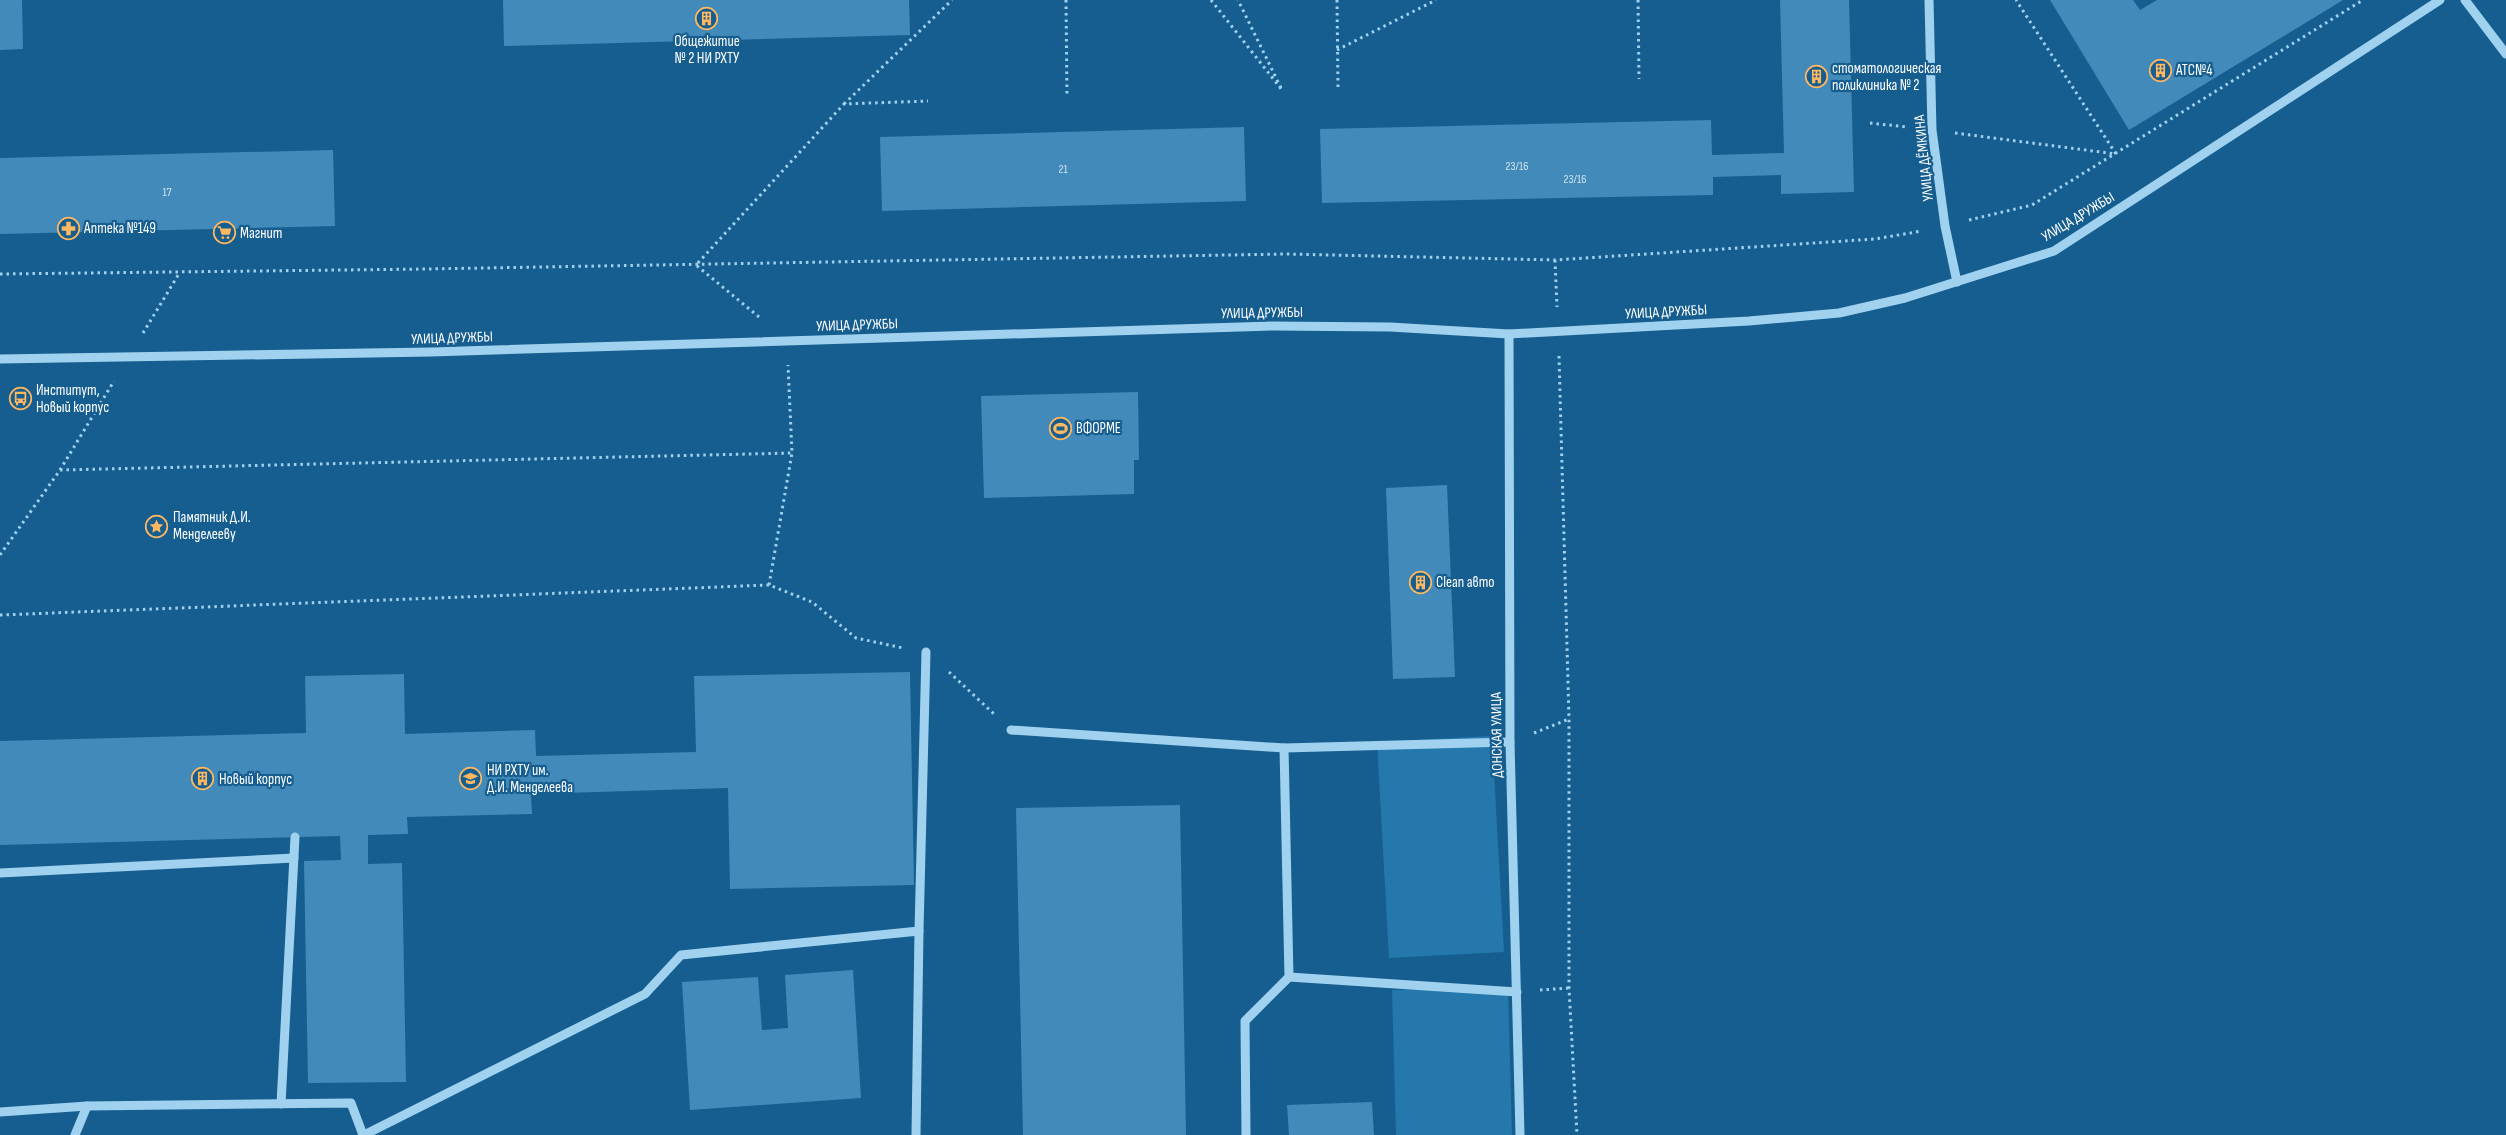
<svg xmlns="http://www.w3.org/2000/svg" width="2506" height="1135" font-family="'Sofia Sans Condensed',sans-serif">
	<rect width="100%" height="100%" fill="#155e8f"/>
	<!-- green -->
	<g fill="#2478ac">
		<path d="M1492,736L1504,952L1389,958L1377,742Z"/>
		<path d="M1508,987L1512,1135H1396L1392,990Z"/>
	</g>
	<!-- building -->
	<g fill="#428ab9">
		<path d="M0,0H22L23,49L0,50Z"/>
		<path d="M503,0H909L910,35L504,46Z"/>
		<path d="M1780,0H1849L1854,192L1781,194V175L1713,177V195L1322,203L1320,129L1711,120L1712,155L1784,153Z"/>
		<path d="M2050,0H2133L2140,10L2157,0H2343L2129,130Z"/>
		<path d="M1244,127L1246,201L882,211L880,137Z"/>
		<path d="M333,150L335,226L0,234V158Z"/>
		<path d="M1138,392L1139,460H1134V494L984,498L981,396Z"/>
		<path d="M1447,485L1455,677L1393,679L1386,488Z"/>
		<path d="M910,672L914,885L730,889L728,788L531,794L532,814L407,817L408,834L368,835V864L402,863L406,1082L308,1083L304,861L341,860L340,836L0,845V741L306,733L305,676L404,674L405,734L535,730L536,756L696,752L694,676Z"/>
		<path d="M1180,805L1186,1135H1023L1016,808Z"/>
		<path d="M853,970L861,1098L690,1110L682,982L758,977L762,1030L788,1028L785,975Z"/>
		<path d="M1372,1102L1374,1135H1289L1287,1105Z"/>
	</g>
	<g fill="none" stroke-linecap="round" stroke-linejoin="round">
		<!-- path -->
		<g stroke="#a0d2f0" stroke-width="3" stroke-dasharray="2.5 4" stroke-linecap="butt">
			<path d="M1066,0L1067,96"/>
			<path d="M1211,0L1282,90L1238,0"/>
			<path d="M1337,0L1338,88"/>
			<path d="M1638,0L1639,79"/>
			<path d="M1337,50L1436,0"/>
			<path d="M844,104L952,0"/>
			<path d="M1870,123L1907,127"/>
			<path d="M1955,133L2116,154L2016,0"/>
			<path d="M1969,220L2032,205L2363,0"/>
			<path d="M1555,260L1557,307"/>
			<path d="M0,274L427,269L1286,254L1555,260L1875,239L1922,231"/>
			<path d="M759,317L696,265L844,104L928,101"/>
			<path d="M143,333L180,272"/>
			<path d="M1559,356L1569,719V988L1577,1135"/>
			<path d="M60,470L792,453"/>
			<path d="M0,555L60,470L114,381"/>
			<path d="M769,585L792,453L788,365"/>
			<path d="M0,615L769,585L812,602L856,638L903,648"/>
			<path d="M949,672L994,714"/>
			<path d="M1534,733L1569,719"/>
			<path d="M1540,990L1569,988"/>
		</g>
		<!-- minor -->
		<g stroke="#a0d2f0" stroke-width="9">
			<path d="M1929,0L1932,130L1945,226L1957,282"/>
			<path d="M2465,0L2506,54"/>
			<path d="M1509,334L1510,742L1520,1135"/>
			<path d="M0,359L431,352L1272,326L1390,327L1509,334L1749,321L1839,313L1905,298L2054,251L2440,0"/>
			<path d="M1011,730L1284,748L1510,742"/>
			<path d="M0,873L294,858"/>
			<path d="M1289,977L1517,992"/>
			<path d="M281,1104L295,837"/>
			<path d="M0,1112L87,1106"/>
			<path d="M75,1135L87,1106L351,1103L363,1135"/>
			<path d="M364,1135L645,994L681,955L919,931L926,652"/>
			<path d="M916,1135L919,931"/>
			<path d="M1246,1135L1245,1021L1289,977L1284,748"/>
		</g>
	</g>
	<!-- icons -->
	<defs>
		<symbol id="building-ring" viewBox="-11 -11 22 22"><circle r="9.5" fill="#155e8f" stroke="#ffb760" stroke-width="1.5"/><path d="M-4-6H4V6H1V3H-1V6H-4ZM-2.5-4.3h1.7v1.8h-1.7ZM.8-4.3h1.7v1.8H.8ZM-2.5-1h1.7V.8h-1.7ZM.8-1h1.7V.8H.8Z" fill="#ffb760"/></symbol>
		<symbol id="pharmacy-ring" viewBox="-11 -11 22 22"><circle r="9.5" fill="#155e8f" stroke="#ffb760" stroke-width="1.5"/><path d="M-2-6h4v4h4v4h-4v4h-4v-4h-4v-4h4Z" fill="#ffb760"/></symbol>
		<symbol id="supermarket-ring" viewBox="-11 -11 22 22"><circle r="9.5" fill="#155e8f" stroke="#ffb760" stroke-width="1.5"/><path d="M-6-5.5h2.5l.6 2H6L4.5 2H-2.5L-4.4-4H-6ZM-1.5 3.2a1.3 1.3 0 1 0 .1 0ZM3 3.2a1.3 1.3 0 1 0 .1 0Z" fill="#ffb760"/></symbol>
		<symbol id="bus-ring" viewBox="-11 -11 22 22"><circle r="9.5" fill="#155e8f" stroke="#ffb760" stroke-width="1.5"/><path d="M-5-6H5V4H4V6H2V4H-2V6H-4V4H-5ZM-3.5-4V0h7V-4ZM-3.5 1.2v1.5H-2V1.2ZM2 1.2v1.5H3.5V1.2Z" fill="#ffb760"/></symbol>
		<symbol id="stadium-ring" viewBox="-11 -11 22 22"><circle r="9.5" fill="#155e8f" stroke="#ffb760" stroke-width="1.5"/><path d="M0-5a6.5 5 0 1 0 0 10a6.5 5 0 1 0 0-10ZM-3.5-1.8h7v3.6h-7Z" fill="#ffb760"/></symbol>
		<symbol id="sight-ring" viewBox="-11 -11 22 22"><circle r="9.5" fill="#155e8f" stroke="#ffb760" stroke-width="1.5"/><path d="M0-6L1.8-2.2L6-1.7L2.9 1.2L3.7 5.4L0 3.3L-3.7 5.4L-2.9 1.2L-6-1.7L-1.8-2.2Z" fill="#ffb760"/></symbol>
		<symbol id="university-ring" viewBox="-11 -11 22 22"><circle r="9.5" fill="#155e8f" stroke="#ffb760" stroke-width="1.5"/><path d="M0-5L7-2L0 1L-7-2ZM-4 1L0 2.5L4 1V4Q0 6-4 4Z" fill="#ffb760"/></symbol>
	</defs>
	<g fill-rule="evenodd">
		<use href="#building-ring" x="694" y="6" width="25" height="25"/>
		<use href="#building-ring" x="2148" y="58" width="25" height="25"/>
		<use href="#building-ring" x="1804" y="64" width="25" height="25"/>
		<use href="#pharmacy-ring" x="56" y="216" width="25" height="25"/>
		<use href="#supermarket-ring" x="212" y="220" width="25" height="25"/>
		<use href="#bus-ring" x="8" y="386" width="25" height="25"/>
		<use href="#stadium-ring" x="1048" y="416" width="25" height="25"/>
		<use href="#sight-ring" x="144" y="514" width="25" height="25"/>
		<use href="#building-ring" x="1408" y="570" width="25" height="25"/>
		<use href="#building-ring" x="190" y="766" width="25" height="25"/>
		<use href="#university-ring" x="458" y="766" width="25" height="25"/>
	</g>
	<g text-anchor="middle" dominant-baseline="central" stroke-width="4.5" stroke-linejoin="round" paint-order="stroke">
		<!-- number labels -->
		<g font-size="12" fill="#d0e2ee">
			<text x="1517" y="166">23/16</text>
			<text x="1063" y="169">21</text>
			<text x="1575" y="179">23/16</text>
			<text x="167" y="192">17</text>
		</g>
		<!-- poi labels -->
		<g font-size="15" fill="#fff" stroke="#155e8f" text-anchor="start">
			<text x="707" y="41" text-anchor="middle">Общежитие<tspan x="707" dy="17">№ 2 НИ РХТУ</tspan></text>
			<text x="1832" y="68">стоматологическая<tspan x="1832" dy="17">поликлиника № 2</tspan></text>
			<text x="2176" y="70">АТС№4</text>
			<text x="84" y="228">Аптека №149</text>
			<text x="240" y="233">Магнит</text>
			<text x="36" y="390">Институт,<tspan x="36" dy="17">Новый корпус</tspan></text>
			<text x="1076" y="428">ВФОРМЕ</text>
			<text x="173" y="517">Памятник Д.И.<tspan x="173" dy="17">Менделееву</tspan></text>
			<text x="1436" y="582">Сlean авто</text>
			<text x="487" y="770">НИ РХТУ им.<tspan x="487" dy="17">Д.И. Менделеева</tspan></text>
			<text x="219" y="779">Новый корпус</text>
		</g>
		<!-- street labels -->
		<g font-size="15" fill="#fff" stroke="#155e8f">
			<text transform="translate(1924 158) rotate(-96)">УЛИЦА ДЁМКИНА</text>
			<text transform="translate(2078 217) rotate(-31)">УЛИЦА ДРУЖБЫ</text>
			<text transform="translate(1666 312) rotate(-3)">УЛИЦА ДРУЖБЫ</text>
			<text transform="translate(1262 313) rotate(-1)">УЛИЦА ДРУЖБЫ</text>
			<text transform="translate(857 325) rotate(-2)">УЛИЦА ДРУЖБЫ</text>
			<text transform="translate(452 338) rotate(-2)">УЛИЦА ДРУЖБЫ</text>
			<text transform="translate(1497 735) rotate(-91)">ДОНСКАЯ УЛИЦА</text>
		</g>
	</g>
</svg>
